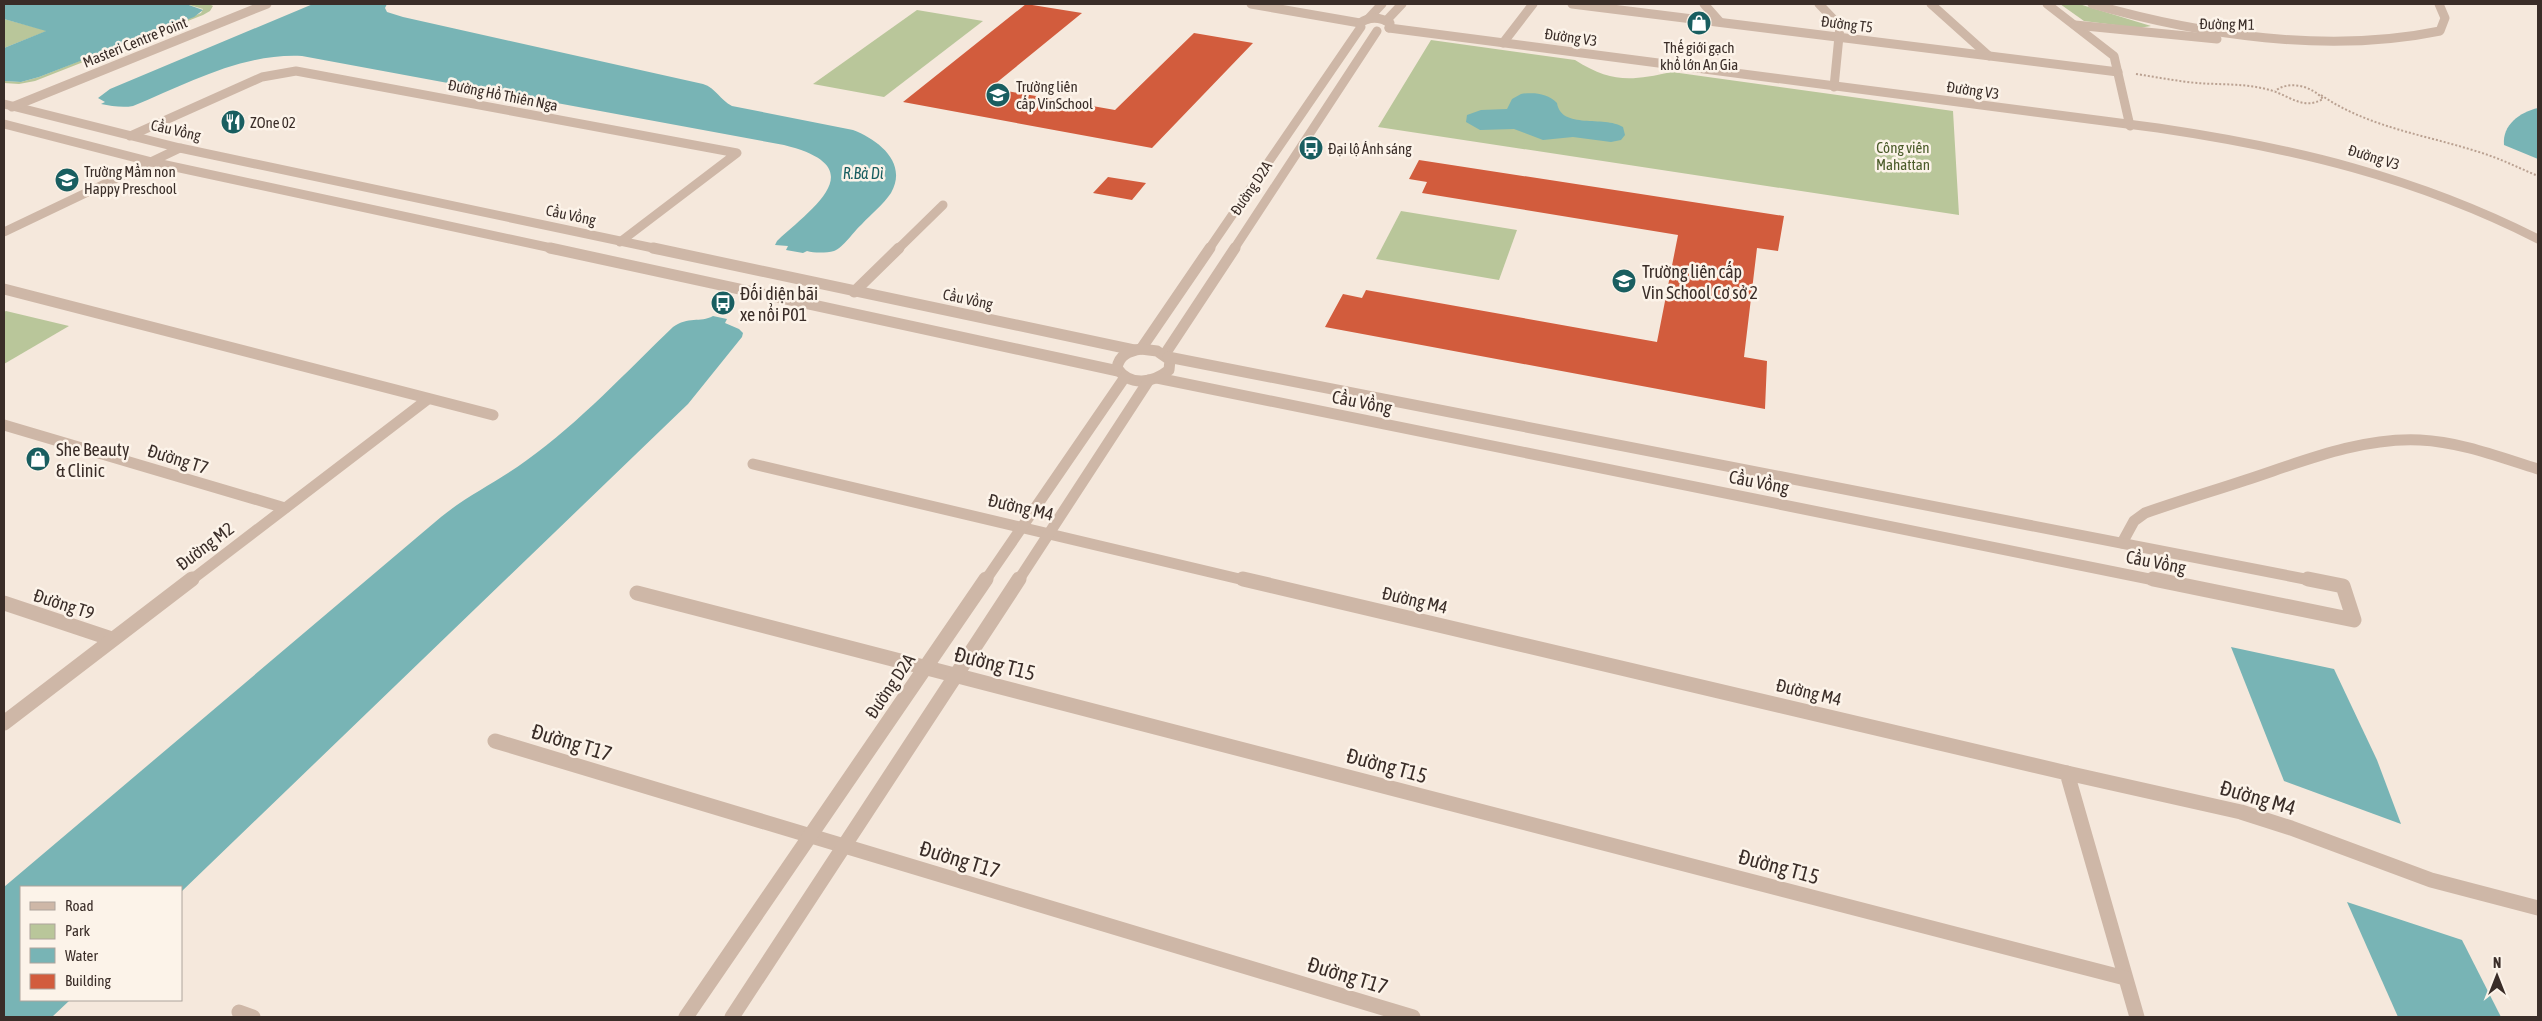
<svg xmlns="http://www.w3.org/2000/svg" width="2542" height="1021" font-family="'Asap Condensed',sans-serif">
	<rect width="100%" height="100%" fill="#f5e8dc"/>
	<!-- green -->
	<g fill="#b9c69a">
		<path d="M186,4H209L213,6L210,11L203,15L35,81L19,84L4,83V81L21,82L39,77L201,13L203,9Z"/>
		<path d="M2060,4H2079L2151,26L2139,28L2084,21Z"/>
		<path d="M917,10L983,21L884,97L813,84Z"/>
		<path d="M4,19L45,30L47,31L4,48Z"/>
		<path d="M1431,40L1575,60C1612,83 1630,81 1672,72L1953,111L1959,215L1378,127Z"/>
		<path d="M1401,211L1517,230L1499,280L1376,259Z"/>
		<path d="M6,311L69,326L4,364V312Z"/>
	</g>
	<!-- water -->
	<g fill="#78b4b5">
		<path d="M4,4H186L203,10L194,17L39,77L21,82L4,81V48L46,31L4,19Z"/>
		<path d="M313,4H387L385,8L387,12L403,17L703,84C716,88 720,100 732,106L853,130C879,140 908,163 891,193C883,205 871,214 862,224C854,231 843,248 834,251C826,253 814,253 807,251L803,253L786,250L788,246L775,245L777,241C815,206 873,167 784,145L302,56C242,53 187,84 133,106C123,108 111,106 101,104L105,102L98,98L110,89Z"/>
		<path d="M1521,94C1533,92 1548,93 1557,103C1561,130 1604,115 1623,127L1625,135L1621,140L1611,142L1573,137L1543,140L1514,129L1480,130L1466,122L1467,115L1481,110L1507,109L1512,99Z"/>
		<path d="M2538,108V159L2504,145C2502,125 2520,112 2538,108Z"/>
		<path d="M713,316L727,319L725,323L739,329L743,333L742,337L688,404L181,892V887H21V1000H70L52,1017H4V887L441,517C468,495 499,481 527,460C580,422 626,372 673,327C688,316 700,323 713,316Z"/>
		<path d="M2231,647L2334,669L2377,760L2401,824L2284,781Z"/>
		<path d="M2347,902L2462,940L2501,1017H2398Z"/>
	</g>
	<!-- building -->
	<g fill="#d25c3d">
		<path d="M1026,4L1082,13L990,88L1115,110L1194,33L1253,43L1152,148L903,102Z"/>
		<path d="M1419,160L1784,216L1778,251L1757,248L1744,357L1767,361L1765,409L1325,327L1343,294L1362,298L1366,290L1657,342L1678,235L1422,193L1427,182L1409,179Z"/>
		<path d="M1108,177L1146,183L1132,200L1093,193Z"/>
	</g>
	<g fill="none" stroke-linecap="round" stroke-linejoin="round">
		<!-- path -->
		<g stroke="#baa191" stroke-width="2" stroke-dasharray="2 2" stroke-linecap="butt">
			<path d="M2136,74C2156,77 2176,81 2197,83C2222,85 2248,83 2273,91C2291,97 2304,110 2323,99C2312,86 2289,80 2275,91"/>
			<path d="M2321,95C2369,128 2427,135 2482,153C2501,159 2519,168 2538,176"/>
		</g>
		<!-- service-far1 -->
		<path stroke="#ceb7a7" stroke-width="9" d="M898,249L943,205"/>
		<!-- service -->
		<g stroke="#ceb7a7" stroke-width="11">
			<path d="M854,292L899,248"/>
			<path d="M2122,543L2134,521L2145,513C2179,501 2213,491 2246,480C2301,462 2361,437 2420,440C2461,442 2499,457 2538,469"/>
		</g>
		<!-- minor-far2 -->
		<g stroke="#ceb7a7" stroke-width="9">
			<path d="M1251,4L1360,23"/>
			<path d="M1572,4L2118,72"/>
			<path d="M1704,4L1720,22"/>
			<path d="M1819,4L1840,26L1834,87"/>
			<path d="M1931,4L1989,56"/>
			<path d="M2047,4L2114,56L2130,126"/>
			<path d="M2092,4C2200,35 2329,54 2440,31L2445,18L2439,4"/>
			<path d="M1368,19L1382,4"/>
			<path d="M1386,21L1402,4"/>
			<path d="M2075,25L2217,39"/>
			<path d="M1389,28L2158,128C2293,148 2416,177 2538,239"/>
			<path d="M1503,43L1533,4"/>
			<path d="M4,104L180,148L658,249"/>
			<path d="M12,107L267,4"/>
			<path d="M4,124L152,162L556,249"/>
			<path d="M130,136L262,77L296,71L737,153L620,242"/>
			<path d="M4,232L180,148"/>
			<path d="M1209,249L1361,27L1360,23C1370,16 1380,17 1390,23L1389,28"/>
			<path d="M1234,249L1377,31"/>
		</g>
		<!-- minor-far1 -->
		<g stroke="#ceb7a7" stroke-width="11">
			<path d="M550,248L1118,371"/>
			<path d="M653,248L1134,350"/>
			<path d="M4,289L493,415"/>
			<path d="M1141,349L1210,248"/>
			<path d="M1141,349L1157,351L1170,360L1169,370C1153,383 1130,387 1117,368C1119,355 1129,351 1141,349Z"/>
			<path d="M1165,354L1235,248"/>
			<path d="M1168,357L2315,581"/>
			<path d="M1157,378L2159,581"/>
			<path d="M4,425L285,508"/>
			<path d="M753,464L1248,581"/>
			<path d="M190,581L428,399"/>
			<path d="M985,581L1125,377"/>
			<path d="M1018,581L1149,380"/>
		</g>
		<!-- minor -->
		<g stroke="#ceb7a7" stroke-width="15">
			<path d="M1243,579L2067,773L2137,1017"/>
			<path d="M2153,579L2354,620L2343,586L2308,579"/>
			<path d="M637,593L2125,978"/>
			<path d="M4,603L112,639"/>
			<path d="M4,723L192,579"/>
			<path d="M495,741L1413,1017"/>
			<path d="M2067,773L2241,812L2291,828L2431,880L2538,908"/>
			<path d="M239,1012L253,1017"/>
			<path d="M686,1017L986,579"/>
			<path d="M732,1017L1019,579"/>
		</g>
	</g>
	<!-- icons -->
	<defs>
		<symbol id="shop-disc" viewBox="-11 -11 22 22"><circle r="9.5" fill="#195e60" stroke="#fcf3e9"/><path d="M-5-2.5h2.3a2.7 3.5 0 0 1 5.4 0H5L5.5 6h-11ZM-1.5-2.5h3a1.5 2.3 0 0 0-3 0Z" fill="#fff"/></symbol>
		<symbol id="school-disc" viewBox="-11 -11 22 22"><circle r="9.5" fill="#195e60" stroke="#fcf3e9"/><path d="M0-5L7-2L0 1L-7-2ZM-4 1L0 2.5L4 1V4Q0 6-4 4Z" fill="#fff"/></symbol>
		<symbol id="restaurant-disc" viewBox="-11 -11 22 22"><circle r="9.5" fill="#195e60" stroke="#fcf3e9"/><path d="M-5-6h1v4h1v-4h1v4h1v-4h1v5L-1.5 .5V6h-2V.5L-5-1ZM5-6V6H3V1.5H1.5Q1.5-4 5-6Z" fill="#fff"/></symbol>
		<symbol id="bus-disc" viewBox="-11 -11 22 22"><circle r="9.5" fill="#195e60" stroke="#fcf3e9"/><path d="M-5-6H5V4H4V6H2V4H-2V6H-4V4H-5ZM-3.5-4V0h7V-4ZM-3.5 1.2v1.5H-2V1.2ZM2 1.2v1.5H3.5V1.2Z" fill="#fff"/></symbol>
	</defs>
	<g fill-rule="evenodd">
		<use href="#shop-disc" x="1685" y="9" width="28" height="28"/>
		<use href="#school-disc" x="984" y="81" width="28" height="28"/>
		<use href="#restaurant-disc" x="219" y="108" width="28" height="28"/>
		<use href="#bus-disc" x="1297" y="134" width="28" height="28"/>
		<use href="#school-disc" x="53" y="166" width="28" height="28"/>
		<use href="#school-disc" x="1610" y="267" width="28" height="28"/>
		<use href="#bus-disc" x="709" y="289" width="28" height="28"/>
		<use href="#shop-disc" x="24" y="445" width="28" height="28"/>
	</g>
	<g text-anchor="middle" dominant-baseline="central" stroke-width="5" stroke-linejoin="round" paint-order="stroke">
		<!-- far-street labels -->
		<g font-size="15" fill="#3a2d28" stroke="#fcf3e9">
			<text transform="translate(1847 24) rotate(7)">Đường T5</text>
			<text transform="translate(2227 24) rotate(1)">Đường M1</text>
			<text transform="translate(1571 37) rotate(8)">Đường V3</text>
			<text transform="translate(135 42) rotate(-22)">Masteri Centre Point</text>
			<text transform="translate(1973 90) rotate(8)">Đường V3</text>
			<text transform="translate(503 95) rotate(11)">Đường Hồ Thiên Nga</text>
			<text transform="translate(176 130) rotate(13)">Cầu Vồng</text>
			<text transform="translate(2374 157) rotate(17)">Đường V3</text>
			<text transform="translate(1251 188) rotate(-56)">Đường D2A</text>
			<text transform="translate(571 215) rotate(12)">Cầu Vồng</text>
			<text transform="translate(968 299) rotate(12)">Cầu Vồng</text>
		</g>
		<!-- far-poi labels -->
		<g font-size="15" fill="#3a2d28" stroke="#fcf3e9" text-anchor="start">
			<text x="1699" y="47" text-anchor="middle">Thế giới gạch<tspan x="1699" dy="17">khổ lớn An Gia</tspan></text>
			<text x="1016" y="86">Trường liên<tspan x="1016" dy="17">cấp VinSchool</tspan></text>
			<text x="250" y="122">ZOne 02</text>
			<text x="1328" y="148">Đại lộ Ánh sáng</text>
			<text x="84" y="171">Trường Mầm non<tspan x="84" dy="17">Happy Preschool</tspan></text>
		</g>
		<!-- far-park labels -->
		<g font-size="15" fill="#4a5b29" stroke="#fcf3e9">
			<text x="1903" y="147">Công viên<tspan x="1903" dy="17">Mahattan</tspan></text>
		</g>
		<!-- far-water labels -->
		<g font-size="16" font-style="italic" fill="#195e60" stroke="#fcf3e9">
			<text x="863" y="173">R.Bà Dì</text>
		</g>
		<!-- poi labels -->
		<g font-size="18" fill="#3a2d28" stroke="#fcf3e9" text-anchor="start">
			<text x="1642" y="271">Trường liên cấp<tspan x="1642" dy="21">Vin School Cơ sở 2</tspan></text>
			<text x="740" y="293">Đối diện bãi<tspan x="740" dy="21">xe nổi P01</tspan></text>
			<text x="56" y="449">She Beauty<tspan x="56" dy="21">&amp; Clinic</tspan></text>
		</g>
		<!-- street labels -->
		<g font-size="18" fill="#3a2d28" stroke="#fcf3e9">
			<text transform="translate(1362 402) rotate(11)">Cầu Vồng</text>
			<text transform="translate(178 459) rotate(17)">Đường T7</text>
			<text transform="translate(1759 482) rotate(11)">Cầu Vồng</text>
			<text transform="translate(1021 507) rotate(13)">Đường M4</text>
			<text transform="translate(205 546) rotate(-37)">Đường M2</text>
			<text transform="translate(2156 562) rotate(11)">Cầu Vồng</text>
			<text transform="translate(1415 600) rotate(13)">Đường M4</text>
			<text transform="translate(64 604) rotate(18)">Đường T9</text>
			<text transform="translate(890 686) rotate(-56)">Đường D2A</text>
			<text transform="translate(1809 692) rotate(13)">Đường M4</text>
		</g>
		<!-- near-street labels -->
		<g font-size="21" fill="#3a2d28" stroke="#fcf3e9">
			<text transform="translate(995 663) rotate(14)">Đường T15</text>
			<text transform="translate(572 742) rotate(17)">Đường T17</text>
			<text transform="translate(1387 765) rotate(15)">Đường T15</text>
			<text transform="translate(2258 797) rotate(16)">Đường M4</text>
			<text transform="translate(960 859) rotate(17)">Đường T17</text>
			<text transform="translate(1779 866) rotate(15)">Đường T15</text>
			<text transform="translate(1348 975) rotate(17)">Đường T17</text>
		</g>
	</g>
	<!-- border -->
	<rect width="2542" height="1021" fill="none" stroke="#3a2d28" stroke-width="10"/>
	<!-- legend -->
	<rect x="20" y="886" width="162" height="115" fill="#fcf3e9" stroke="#aea49c"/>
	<rect x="30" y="902" width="25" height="8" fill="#ceb7a7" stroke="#aea49c"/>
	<text x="65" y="911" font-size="15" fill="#3a2d28">Road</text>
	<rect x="30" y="924" width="25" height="15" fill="#b9c69a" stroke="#aea49c"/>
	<text x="65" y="936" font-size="15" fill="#3a2d28">Park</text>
	<rect x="30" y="948" width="25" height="15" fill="#78b4b5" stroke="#aea49c"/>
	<text x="65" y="961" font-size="15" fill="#3a2d28">Water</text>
	<rect x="30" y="974" width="25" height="15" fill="#d25c3d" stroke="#aea49c"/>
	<text x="65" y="986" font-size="15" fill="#3a2d28">Building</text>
	<!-- north arrow -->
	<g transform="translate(2497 976)" stroke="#fcf3e9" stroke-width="4" paint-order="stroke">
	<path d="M0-4L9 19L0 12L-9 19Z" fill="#3a2d28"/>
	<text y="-8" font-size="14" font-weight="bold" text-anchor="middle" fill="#3a2d28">N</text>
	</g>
</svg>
